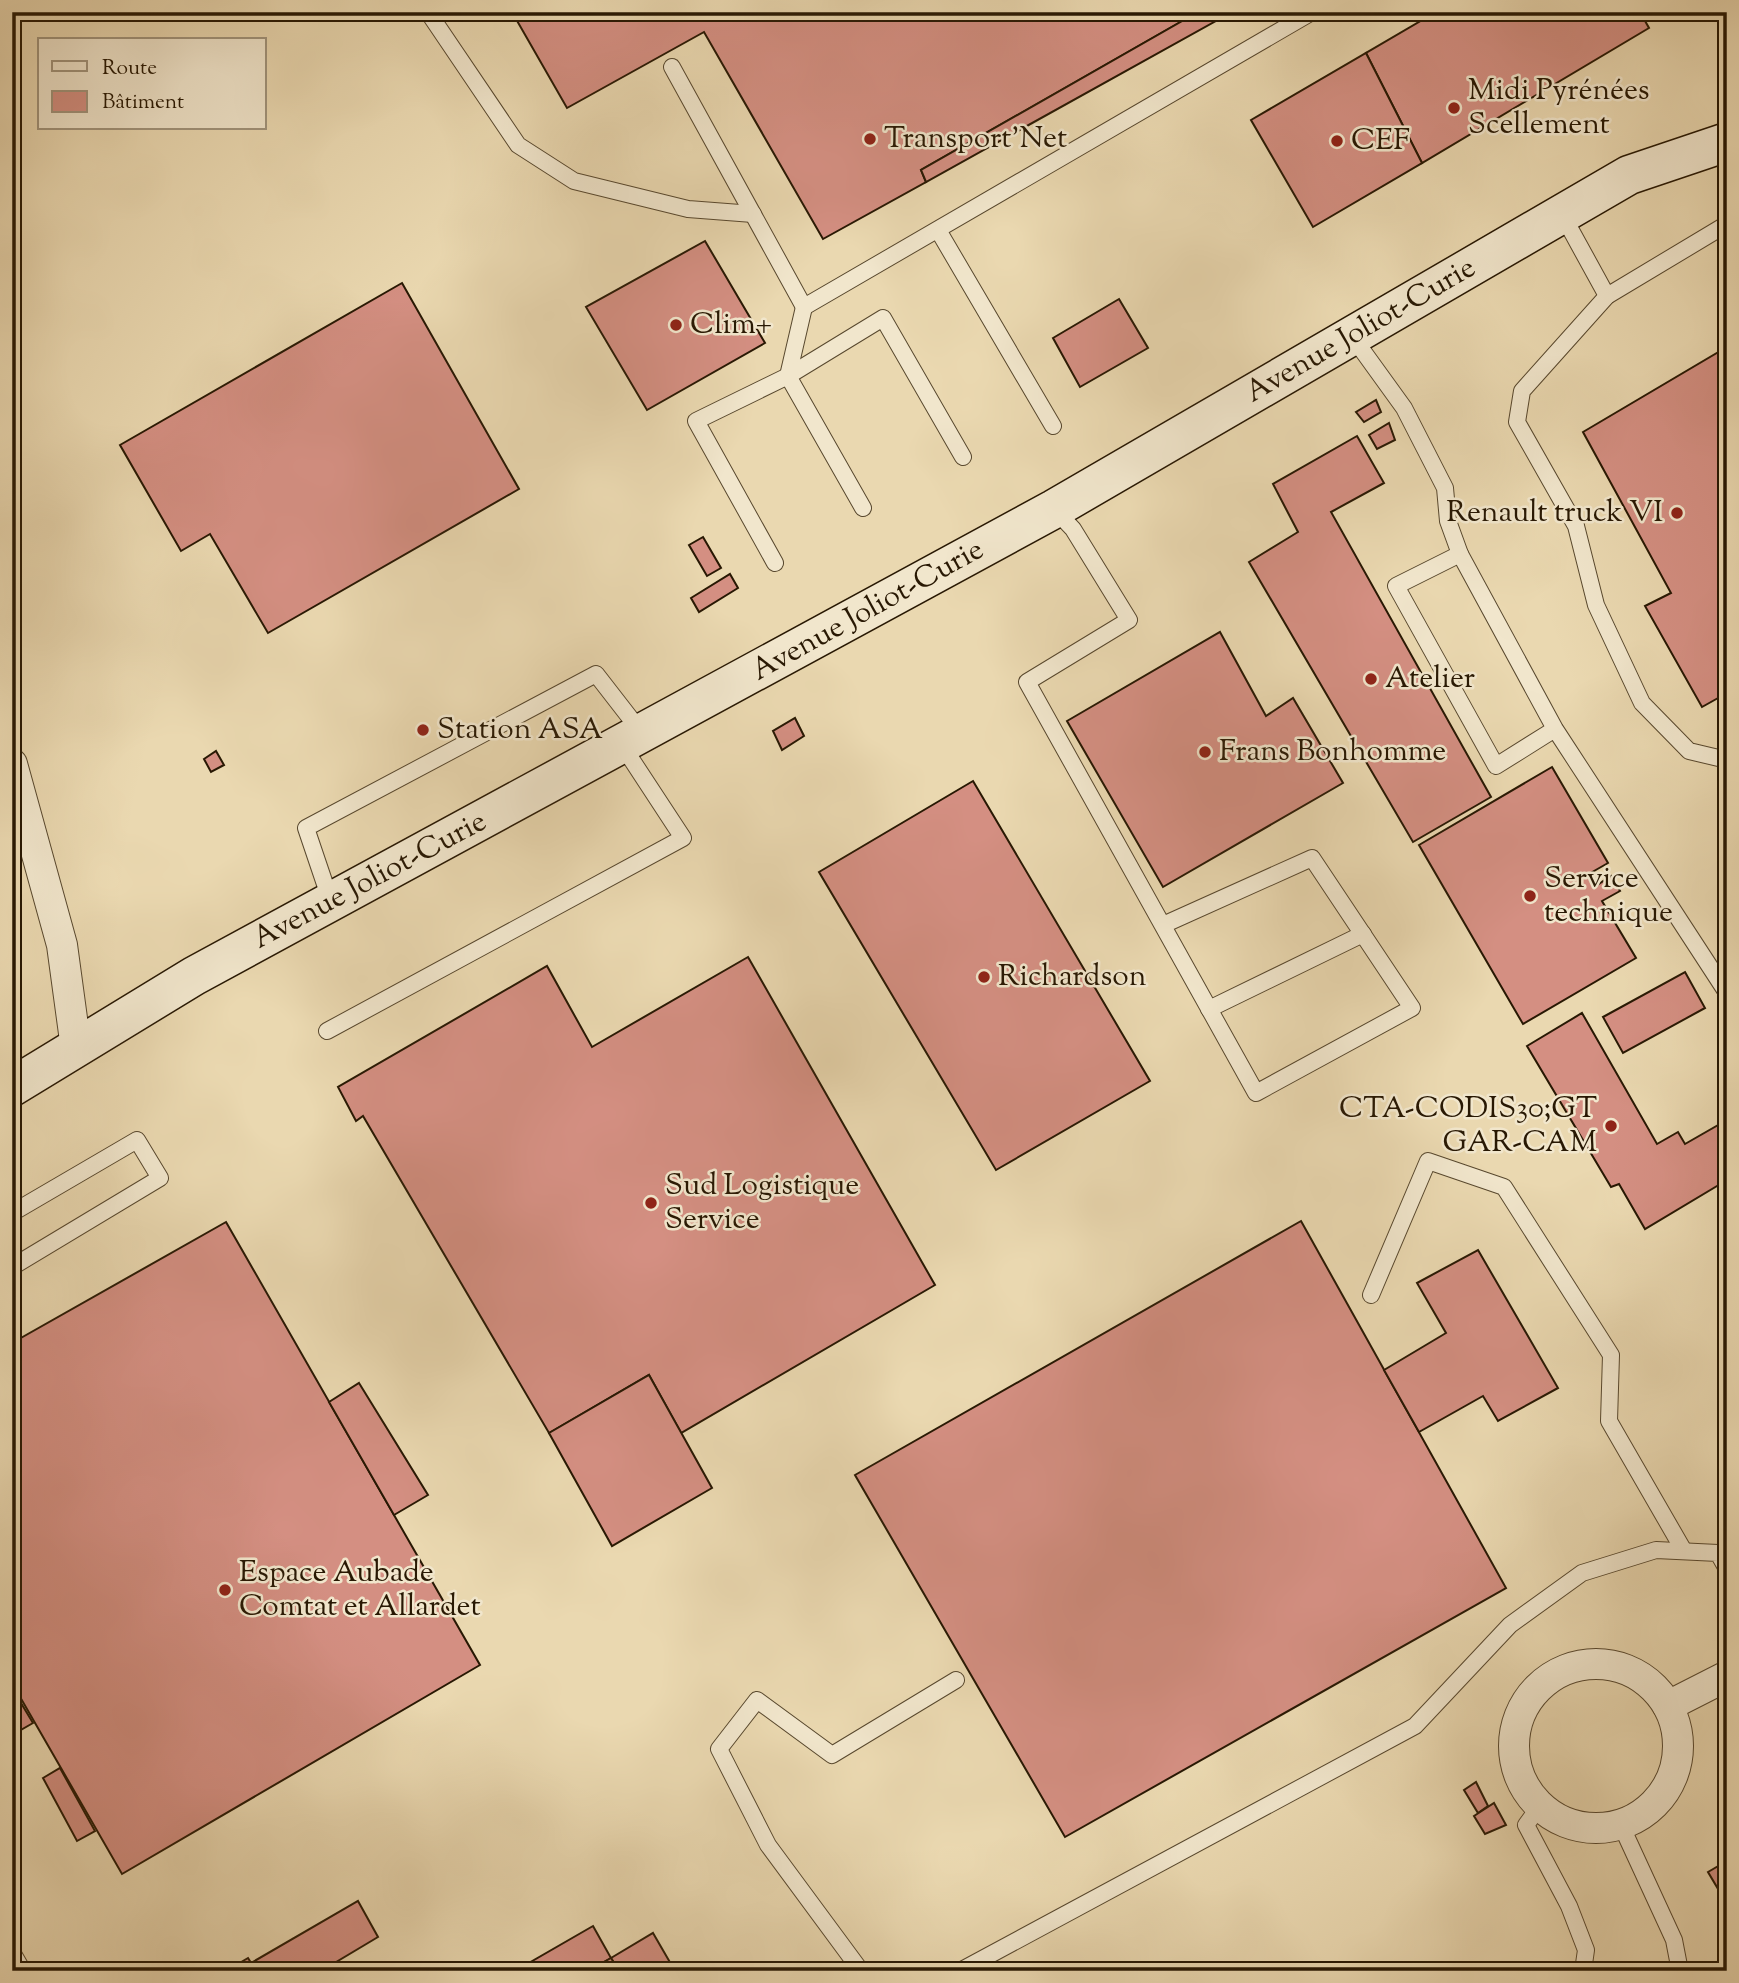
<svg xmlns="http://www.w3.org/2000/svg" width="1739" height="1983" font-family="'Sorts Mill Goudy',serif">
	<rect width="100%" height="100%" fill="#ead8b0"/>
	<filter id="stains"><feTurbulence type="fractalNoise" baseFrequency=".00286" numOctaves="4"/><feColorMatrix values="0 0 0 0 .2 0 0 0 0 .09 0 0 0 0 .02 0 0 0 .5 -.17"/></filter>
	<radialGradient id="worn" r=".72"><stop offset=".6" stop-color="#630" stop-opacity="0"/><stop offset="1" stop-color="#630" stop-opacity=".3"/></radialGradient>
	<!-- building -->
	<g fill="#d48f82" stroke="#281803" stroke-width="2">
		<path d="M512,12H1198L921,170L926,182L823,239L704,32L567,108Z"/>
		<path d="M1198,12H1232L926,182L921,170Z"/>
		<path d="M1436,12H1640L1649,28L1422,163L1366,53Z"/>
		<path d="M1366,53L1422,163L1313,227L1251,120Z"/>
		<path d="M705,241L765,343L647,410L586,307Z"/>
		<path d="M402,283L519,489L268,633L210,534L181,551L120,445Z"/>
		<path d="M1119,299L1148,348L1080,387L1053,338Z"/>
		<path d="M1727,347V693L1702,707L1645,606L1671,593L1583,432Z"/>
		<path d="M1376,400L1381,412L1364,422L1356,412Z"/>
		<path d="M1389,423L1395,440L1377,449L1369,435Z"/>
		<path d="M1357,436L1384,483L1331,512L1491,797L1413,842L1249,562L1298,532L1273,484Z"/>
		<path d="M703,537L721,568L707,576L689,545Z"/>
		<path d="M730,574L738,588L699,612L691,598Z"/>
		<path d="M1220,632L1266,716L1293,698L1343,783L1163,887L1067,721Z"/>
		<path d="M795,718L804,736L782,750L773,731Z"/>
		<path d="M216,751L224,765L211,772L204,759Z"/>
		<path d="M1552,767L1608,863L1587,875L1594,887L1611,876L1620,891L1602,901L1636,958L1523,1024L1419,845Z"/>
		<path d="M973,781L1150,1081L996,1170L819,872Z"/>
		<path d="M748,957L935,1285L681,1433L649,1375L549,1433L363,1116L356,1121L338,1087L547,966L592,1047Z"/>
		<path d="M1685,972L1705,1008L1623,1053L1603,1017Z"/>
		<path d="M1582,1013L1657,1144L1678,1132L1685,1144L1727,1120V1180L1645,1229L1619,1184L1611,1187L1527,1046Z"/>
		<path d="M1301,1221L1506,1588L1065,1837L855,1475Z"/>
		<path d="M226,1222L480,1665L122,1874L12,1683V1343Z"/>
		<path d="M1478,1250L1558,1388L1498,1421L1483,1396L1419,1432L1384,1370L1446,1333L1417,1283Z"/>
		<path d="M649,1375L712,1488L612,1546L549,1433Z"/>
		<path d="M359,1383L428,1495L394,1515L329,1402Z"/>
		<path d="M12,1688L33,1723L12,1735Z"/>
		<path d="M60,1768L95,1831L77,1841L43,1778Z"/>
		<path d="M1476,1782L1488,1806L1478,1813L1464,1790Z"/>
		<path d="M1494,1803L1506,1825L1485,1834L1474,1816Z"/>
		<path d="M1727,1861V1904L1708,1872Z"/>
		<path d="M358,1901L378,1937L321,1971H256L251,1963Z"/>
		<path d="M593,1926L611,1958L588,1971H515Z"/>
		<path d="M653,1933L675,1971H619L611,1958Z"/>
		<path d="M248,1958L256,1971H226Z"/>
		<path d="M611,1958L619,1971H588Z"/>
	</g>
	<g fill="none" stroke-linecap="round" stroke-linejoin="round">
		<defs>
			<g id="lane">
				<path d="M428,12L518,145L574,181L688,209L753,214"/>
				<path d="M672,67L804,307L1312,12"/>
				<path d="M1562,214L1607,296"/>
				<path d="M1727,224L1607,296L1522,391L1517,422L1576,526L1596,605L1642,703L1689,751L1727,760"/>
				<path d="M938,230L1053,426"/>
				<path d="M804,307L788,376L863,508"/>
				<path d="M1352,336L1404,408L1445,488L1448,521L1460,554"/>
				<path d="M1054,509L1073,529L1129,620L1027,682L1256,1093L1412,1008L1312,858L1163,925"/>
				<path d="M775,563L696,421L788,376L883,318L963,457"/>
				<path d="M1555,729L1496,766L1396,586L1460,554L1555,729L1727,993"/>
				<path d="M331,902L306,828L596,674L641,732"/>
				<path d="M1209,1009L1363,934"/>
				<path d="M327,1031L683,838L622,745"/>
				<path d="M12,1213L137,1140L160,1178L12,1267"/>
				<path d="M1371,1295L1428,1161L1504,1187L1611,1355L1609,1421L1684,1551"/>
				<path d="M1539,1807L1526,1825L1569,1906L1586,1950L1583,1971"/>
				<path d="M1621,1825L1674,1940L1680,1971"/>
				<path d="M12,1952L23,1971"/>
				<path d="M861,1971L768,1845L719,1749L757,1700L832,1755L956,1680"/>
				<path d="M960,1971L1415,1726L1510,1625L1582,1573L1656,1550L1718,1553L1727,1569"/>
			</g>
			<g id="street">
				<path d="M12,764L62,945L76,1048"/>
				<circle cx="1596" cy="1746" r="82"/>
				<path d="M1668,1706L1727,1676"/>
			</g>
			<path id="secondary" d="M12,1087L194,976L1054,509L1629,175L1727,142"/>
		</defs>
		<!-- lane casing -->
		<use href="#lane" stroke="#58482e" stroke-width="18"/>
		<!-- street casing -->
		<use href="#street" stroke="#58482e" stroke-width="32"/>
		<!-- secondary casing -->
		<use href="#secondary" stroke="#281803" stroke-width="41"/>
		<!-- lane -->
		<use href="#lane" stroke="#f1e6cc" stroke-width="16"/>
		<!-- street -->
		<use href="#street" stroke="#f1e6cc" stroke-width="30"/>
		<!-- secondary -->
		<use href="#secondary" stroke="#f1e6cc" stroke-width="38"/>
	</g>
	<!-- markers -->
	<g fill="#8f2418" stroke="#f1e6cc" stroke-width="2.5">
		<circle cx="1454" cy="108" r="7"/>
		<circle cx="870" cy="139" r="7"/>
		<circle cx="1337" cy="141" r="7"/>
		<circle cx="676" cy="325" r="7"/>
		<circle cx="1677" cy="513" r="7"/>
		<circle cx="1371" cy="679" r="7"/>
		<circle cx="423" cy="730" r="7"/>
		<circle cx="1205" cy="752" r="7"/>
		<circle cx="1530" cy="896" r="7"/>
		<circle cx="984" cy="977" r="7"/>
		<circle cx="1611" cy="1126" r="7"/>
		<circle cx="651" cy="1203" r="7"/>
		<circle cx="225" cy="1590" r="7"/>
	</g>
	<g text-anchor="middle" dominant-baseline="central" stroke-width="5" stroke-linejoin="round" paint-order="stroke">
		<!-- poi labels -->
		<g font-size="30" fill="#281803" stroke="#f1e6cc" text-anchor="start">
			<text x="1468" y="91">Midi Pyrénées<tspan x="1468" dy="34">Scellement</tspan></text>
			<text x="884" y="139">Transport'Net</text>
			<text x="1351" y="141">CEF</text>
			<text x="690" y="325">Clim+</text>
			<text x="1663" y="513" text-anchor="end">Renault truck VI</text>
			<text x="1385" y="679">Atelier</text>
			<text x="437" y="730">Station ASA</text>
			<text x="1219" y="752">Frans Bonhomme</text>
			<text x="1544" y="879">Service<tspan x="1544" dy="34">technique</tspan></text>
			<text x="998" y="977">Richardson</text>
			<text x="1597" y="1109" text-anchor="end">CTA-CODIS30;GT<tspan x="1597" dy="34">GAR-CAM</tspan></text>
			<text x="665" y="1186">Sud Logistique<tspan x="665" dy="34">Service</tspan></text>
			<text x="239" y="1573">Espace Aubade<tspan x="239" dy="34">Comtat et Allardet</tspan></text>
		</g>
		<!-- street labels -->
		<g font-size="30" fill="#281803" stroke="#f1e6cc">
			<text transform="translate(1361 331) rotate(-30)">Avenue Joliot-Curie</text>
			<text transform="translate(868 611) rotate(-29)">Avenue Joliot-Curie</text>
			<text transform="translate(370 881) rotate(-28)">Avenue Joliot-Curie</text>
		</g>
	</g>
	<!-- margin -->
	<rect width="1739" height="1983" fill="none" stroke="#ead8b0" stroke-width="42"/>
	<rect x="14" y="14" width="1711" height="1955" fill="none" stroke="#281803" stroke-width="3.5"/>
	<rect x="21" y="21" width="1697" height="1941" fill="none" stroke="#281803" stroke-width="2"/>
	<!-- legend -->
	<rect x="38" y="38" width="228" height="91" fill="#f1e6cc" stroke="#a1947c" stroke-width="2"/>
	<rect x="52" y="61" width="35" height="10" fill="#f1e6cc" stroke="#a1947c" stroke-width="2"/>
	<text x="102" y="74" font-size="21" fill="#281803">Route</text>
	<rect x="52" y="91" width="35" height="21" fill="#d48f82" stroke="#a1947c" stroke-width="2"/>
	<text x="102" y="108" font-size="21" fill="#281803">Bâtiment</text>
	<rect width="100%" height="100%" filter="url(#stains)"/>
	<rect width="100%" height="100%" fill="url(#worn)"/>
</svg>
